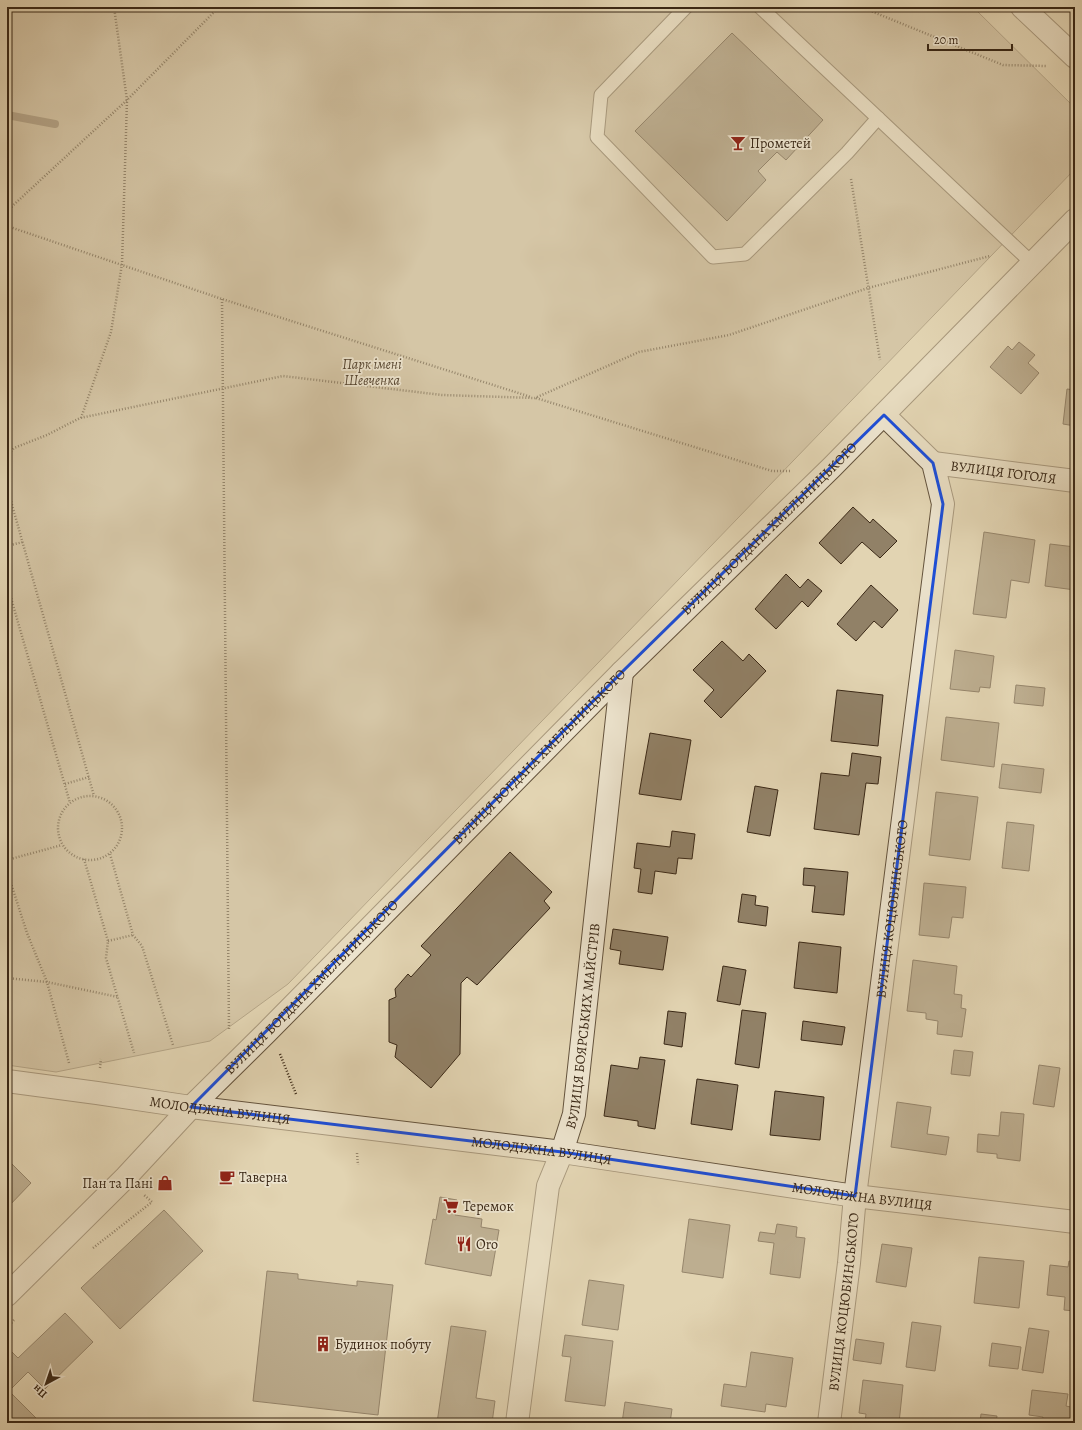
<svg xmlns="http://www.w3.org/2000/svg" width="1082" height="1430" font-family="Alegreya,serif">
	<rect width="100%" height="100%" fill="#e2d4b2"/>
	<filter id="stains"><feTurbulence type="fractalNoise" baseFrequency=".005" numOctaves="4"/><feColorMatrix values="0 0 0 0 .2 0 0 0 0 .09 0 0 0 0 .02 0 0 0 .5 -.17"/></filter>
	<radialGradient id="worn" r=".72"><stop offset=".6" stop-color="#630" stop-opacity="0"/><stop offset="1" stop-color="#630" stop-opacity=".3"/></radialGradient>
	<!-- green -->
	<path fill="#c5b797" stroke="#807056" d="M7,7H973L1075,108V169L288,984L210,1041L56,1072L7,1065Z"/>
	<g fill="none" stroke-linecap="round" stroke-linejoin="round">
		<!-- stream -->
		<path stroke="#7d6c54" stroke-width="8" d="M7,115L55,124"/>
	</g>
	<!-- building -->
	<g fill="#918167" stroke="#3a2816">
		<path d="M732,33L823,120L786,160L777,152L758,171L766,180L727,221L635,131Z"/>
		<path d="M1019,342L1035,355L1028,363L1039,373L1021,394L990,367L1008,346L1012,350Z"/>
		<path d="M1067,389L1075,390V426L1063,424Z"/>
		<path d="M853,507L870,523L873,519L897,541L880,558L862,542L841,564L819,543Z"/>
		<path d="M984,532L1035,540L1029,583L1011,580L1006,618L973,614Z"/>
		<path d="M1050,544L1075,547V590L1045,586Z"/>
		<path d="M786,574L800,588L808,579L822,591L808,607L802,601L776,629L755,609Z"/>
		<path d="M871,585L898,610L882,628L874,621L856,641L837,624Z"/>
		<path d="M722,641L743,661L749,654L766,671L721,718L704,701L714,690L693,670Z"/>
		<path d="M955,650L994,656L990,688L980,687L979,692L950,689Z"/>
		<path d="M1016,685L1045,688L1043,706L1014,703Z"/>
		<path d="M837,690L883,695L878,746L831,741Z"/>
		<path d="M946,717L999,723L994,767L941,760Z"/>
		<path d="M650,733L691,740L681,800L639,794Z"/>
		<path d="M852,753L881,757L878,784L866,783L859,835L814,829L821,773L849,776Z"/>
		<path d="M1002,764L1044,769L1041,793L999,788Z"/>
		<path d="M755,786L778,790L770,836L747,832Z"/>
		<path d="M936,792L978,797L970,860L929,855Z"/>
		<path d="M1007,822L1034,825L1029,871L1002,868Z"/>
		<path d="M672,831L695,834L692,859L678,858L676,874L655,871L652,894L638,892L641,869L634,868L637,843L670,847Z"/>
		<path d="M510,852L552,892L544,901L550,908L477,985L467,977L461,983L460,1054L431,1088L395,1057L397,1045L389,1042V1000L396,997L395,989L408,974L411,977L431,955L421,946Z"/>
		<path d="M804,868L848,872L844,915L812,912L815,886L803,885Z"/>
		<path d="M924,883L966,887L963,918L952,917L949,938L919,935Z"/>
		<path d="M742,894L756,896L755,905L768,907L766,926L738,922Z"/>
		<path d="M613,929L668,937L663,970L619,964L621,951L610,949Z"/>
		<path d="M799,942L841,947L837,993L794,988Z"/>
		<path d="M913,960L957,966L954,994L962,995L961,1008L966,1009L962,1037L937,1034L938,1021L926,1019V1013L907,1011Z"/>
		<path d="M723,966L746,970L740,1005L717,1001Z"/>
		<path d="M742,1010L766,1013L759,1068L735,1064Z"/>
		<path d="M668,1011L686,1013L682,1047L664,1044Z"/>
		<path d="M803,1021L845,1027L842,1045L801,1040Z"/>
		<path d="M954,1050L973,1052L970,1076L951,1074Z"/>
		<path d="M640,1057L665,1060L655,1129L638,1126V1121L604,1116L611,1065L638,1069Z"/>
		<path d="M1039,1065L1060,1068L1054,1107L1033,1104Z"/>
		<path d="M697,1079L738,1085L732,1130L691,1124Z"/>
		<path d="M775,1091L824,1097L820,1140L770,1135Z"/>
		<path d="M897,1102L931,1107L927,1134L949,1137L946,1155L891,1147Z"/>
		<path d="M1001,1112L1024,1114L1020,1161L997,1158V1154L977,1152L978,1134L999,1136Z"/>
		<path d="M7,1159L31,1183L7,1208Z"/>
		<path d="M440,1197L457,1200L455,1215L482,1219L481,1227L499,1230L491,1276L425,1264L433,1219L436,1220Z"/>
		<path d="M164,1210L203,1251L120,1329L81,1288Z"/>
		<path d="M689,1219L730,1225L723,1278L682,1272Z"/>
		<path d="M777,1224L797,1227L796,1237L805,1238L800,1278L770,1274L774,1243L758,1241L760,1232L775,1234Z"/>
		<path d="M882,1244L912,1248L906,1287L876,1282Z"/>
		<path d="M979,1257L1024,1261L1019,1308L974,1303Z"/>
		<path d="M1069,1261L1075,1262V1311L1064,1310L1065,1297L1047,1295L1050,1265L1068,1267Z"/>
		<path d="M267,1271L298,1274V1279L357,1286V1281L393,1285L378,1415L253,1401Z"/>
		<path d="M589,1280L624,1285L618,1330L582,1325Z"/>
		<path d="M65,1313L93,1342L45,1389L28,1372L12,1388L7,1383V1347L18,1358Z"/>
		<path d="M912,1322L941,1326L935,1371L906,1367Z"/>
		<path d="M451,1326L486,1331L476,1398L495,1401L492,1423H437Z"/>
		<path d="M1029,1328L1049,1331L1043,1373L1022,1370Z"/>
		<path d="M565,1335L613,1341L605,1406L565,1401L571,1357L562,1356Z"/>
		<path d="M856,1339L884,1343L881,1364L853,1360Z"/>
		<path d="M992,1343L1021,1347L1018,1369L989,1366Z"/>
		<path d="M751,1352L793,1358L786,1407L766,1404L765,1412L721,1406L724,1384L746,1387Z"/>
		<path d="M863,1380L903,1385L899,1423H865L866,1414L859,1413Z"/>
		<path d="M1032,1390L1068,1394L1066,1406L1075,1408V1423H1042L1043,1417L1029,1415Z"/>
		<path d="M9,1391L41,1423H7V1393Z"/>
		<path d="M625,1402L672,1409L670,1423H622Z"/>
		<path d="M981,1414L997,1416L996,1423H980Z"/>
	</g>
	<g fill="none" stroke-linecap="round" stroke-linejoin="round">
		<defs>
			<g id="service">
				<path d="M686,7L601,95L597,137L713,257L745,254L847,153L878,118"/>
				<path d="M760,7L1032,263"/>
			</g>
			<g id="minor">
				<path d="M1022,7L1075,57"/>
				<path id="s1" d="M933,463L1075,481"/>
				<path id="s2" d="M7,1081L97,1093L191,1107L562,1152L855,1196L1075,1222"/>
				<path id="s3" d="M7,1295L126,1177L191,1107L266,1033L622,672L832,467L1075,220"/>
				<path id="s4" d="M517,1423L548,1186L562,1152L574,1114L622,672"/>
				<path id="s5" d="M829,1423L849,1263L855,1196L943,504L933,463L884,415"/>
			</g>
		</defs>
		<!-- service casing -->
		<use href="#service" stroke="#64533d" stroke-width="15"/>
		<!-- minor casing -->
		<use href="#minor" stroke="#64533d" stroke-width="24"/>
		<!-- path -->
		<g stroke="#3a2816" stroke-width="2.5" stroke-dasharray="1 2" stroke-linecap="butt">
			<path d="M861,7L1003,65L1047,66"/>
			<path d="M851,179L880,360"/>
			<path d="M7,211L127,100L219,7"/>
			<path d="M7,226L222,299L531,397"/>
			<path d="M222,299L229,1030"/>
			<path d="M536,398L772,471H790"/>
			<path d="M81,418L111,332L122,264L127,100L114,7"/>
			<path d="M7,456L14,448L47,435L80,418L283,376L442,395L535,398L639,352L729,335L868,288L990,256"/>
			<path d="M7,487L94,796"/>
			<path d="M7,546L23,542"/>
			<path d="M7,584L70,803"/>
			<path d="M65,784L89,777"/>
			<circle cx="90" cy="828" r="32"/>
			<path d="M110,854L133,935L142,946L173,1045"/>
			<path d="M84,859L108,941L106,958L134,1053"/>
			<path d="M7,860L62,845"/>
			<path d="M7,871L27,933L47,982L69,1063"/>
			<path d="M108,941L133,935"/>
			<path d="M7,978L47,982L118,997"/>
			<path d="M280,1054L296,1094"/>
			<path d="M100,1068L101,1059"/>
			<path d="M357,1153L358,1165"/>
			<path d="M93,1248L152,1202L144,1195"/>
			<path d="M7,1327L14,1320"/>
		</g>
		<!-- service -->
		<use href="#service" stroke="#ece3cd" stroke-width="13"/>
		<!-- minor -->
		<use href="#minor" stroke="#ece3cd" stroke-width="22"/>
	</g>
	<!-- marked area -->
	<path d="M0 0H1082V1430H0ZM884,415L933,463L943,504L855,1196L562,1152L191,1107L622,672Z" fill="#e2d4b2" fill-opacity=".55" fill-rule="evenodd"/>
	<path fill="none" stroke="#1d4ed8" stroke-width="3" stroke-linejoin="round" d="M884,415L933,463L943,504L855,1196L562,1152L191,1107L622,672Z"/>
	<!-- icons -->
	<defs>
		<symbol id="bar-bare" viewBox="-9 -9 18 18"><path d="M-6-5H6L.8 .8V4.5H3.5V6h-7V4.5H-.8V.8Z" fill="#8f2418" stroke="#ece3cd" stroke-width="2.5" paint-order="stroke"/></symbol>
		<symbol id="cafe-bare" viewBox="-9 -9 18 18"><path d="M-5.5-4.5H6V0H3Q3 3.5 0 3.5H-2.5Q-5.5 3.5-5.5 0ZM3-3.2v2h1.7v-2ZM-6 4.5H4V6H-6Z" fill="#8f2418" stroke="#ece3cd" stroke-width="2.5" paint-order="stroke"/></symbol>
		<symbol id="shop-bare" viewBox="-9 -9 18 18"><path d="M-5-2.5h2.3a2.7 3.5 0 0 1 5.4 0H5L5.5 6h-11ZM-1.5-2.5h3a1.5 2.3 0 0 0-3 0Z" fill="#8f2418" stroke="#ece3cd" stroke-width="2.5" paint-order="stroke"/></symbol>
		<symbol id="supermarket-bare" viewBox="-9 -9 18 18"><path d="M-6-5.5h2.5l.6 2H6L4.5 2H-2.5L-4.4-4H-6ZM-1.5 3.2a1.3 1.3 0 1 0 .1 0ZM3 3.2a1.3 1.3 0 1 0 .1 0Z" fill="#8f2418" stroke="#ece3cd" stroke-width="2.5" paint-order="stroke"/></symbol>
		<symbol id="restaurant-bare" viewBox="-9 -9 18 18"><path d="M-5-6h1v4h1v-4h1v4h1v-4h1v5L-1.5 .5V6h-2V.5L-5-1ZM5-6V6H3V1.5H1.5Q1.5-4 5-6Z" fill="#8f2418" stroke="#ece3cd" stroke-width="2.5" paint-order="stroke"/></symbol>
		<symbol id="building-bare" viewBox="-9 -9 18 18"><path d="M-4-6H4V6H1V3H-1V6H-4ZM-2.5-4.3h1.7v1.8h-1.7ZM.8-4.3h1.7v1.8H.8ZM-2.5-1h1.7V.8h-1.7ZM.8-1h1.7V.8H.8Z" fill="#8f2418" stroke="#ece3cd" stroke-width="2.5" paint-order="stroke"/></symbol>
	</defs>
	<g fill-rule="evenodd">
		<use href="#bar-bare" x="727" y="132" width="22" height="22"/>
		<use href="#cafe-bare" x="216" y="1166" width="22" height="22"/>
		<use href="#shop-bare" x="154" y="1172" width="22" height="22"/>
		<use href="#supermarket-bare" x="440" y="1195" width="22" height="22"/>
		<use href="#restaurant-bare" x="453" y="1233" width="22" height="22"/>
		<use href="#building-bare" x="312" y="1333" width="22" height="22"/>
	</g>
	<g text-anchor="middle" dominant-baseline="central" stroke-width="3.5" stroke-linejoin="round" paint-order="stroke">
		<!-- poi labels -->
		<g font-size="14" fill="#3a2816" stroke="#ece3cd" text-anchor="start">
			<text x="750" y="143">Прометей</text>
			<text x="239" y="1177">Таверна</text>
			<text x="153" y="1183" text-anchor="end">Пан та Пані</text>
			<text x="463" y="1206">Теремок</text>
			<text x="476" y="1244">Oro</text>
			<text x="335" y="1344">Будинок побуту</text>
		</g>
		<!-- park labels -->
		<g font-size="14" font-style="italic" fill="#564530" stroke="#ece3cd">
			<text x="372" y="364">Парк імені<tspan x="372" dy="16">Шевченка</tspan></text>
		</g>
		<!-- street labels -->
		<g font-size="14" fill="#3a2816" stroke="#ece3cd">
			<text stroke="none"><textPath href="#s1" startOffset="71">ВУЛИЦЯ ГОГОЛЯ</textPath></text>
			<text stroke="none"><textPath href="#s3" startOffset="1081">ВУЛИЦЯ БОГДАНА ХМЕЛЬНИЦЬКОГО</textPath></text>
			<text stroke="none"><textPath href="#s3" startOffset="757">ВУЛИЦЯ БОГДАНА ХМЕЛЬНИЦЬКОГО</textPath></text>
			<text stroke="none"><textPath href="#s5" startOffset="518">ВУЛИЦЯ КОЦЮБИНСЬКОГО</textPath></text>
			<text stroke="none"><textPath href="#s3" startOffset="433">ВУЛИЦЯ БОГДАНА ХМЕЛЬНИЦЬКОГО</textPath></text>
			<text stroke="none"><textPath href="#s4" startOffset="404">ВУЛИЦЯ БОЯРСЬКИХ МАЙСТРІВ</textPath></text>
			<text stroke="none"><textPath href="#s2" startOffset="215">МОЛОДІЖНА ВУЛИЦЯ</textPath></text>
			<text stroke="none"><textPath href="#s2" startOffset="539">МОЛОДІЖНА ВУЛИЦЯ</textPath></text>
			<text stroke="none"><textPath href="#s2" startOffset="863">МОЛОДІЖНА ВУЛИЦЯ</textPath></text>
			<text stroke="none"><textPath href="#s5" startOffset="122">ВУЛИЦЯ КОЦЮБИНСЬКОГО</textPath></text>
		</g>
	</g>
	<!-- margin -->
	<rect width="1082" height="1430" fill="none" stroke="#e2d4b2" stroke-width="24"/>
	<rect x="8" y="8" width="1066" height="1414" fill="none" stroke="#3a2816" stroke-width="2"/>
	<rect x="12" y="12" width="1058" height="1406" fill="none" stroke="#3a2816"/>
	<!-- north arrow -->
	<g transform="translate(46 1384) rotate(220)" stroke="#ece3cd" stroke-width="3" paint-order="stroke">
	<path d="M0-3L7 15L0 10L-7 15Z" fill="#3a2816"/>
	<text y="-6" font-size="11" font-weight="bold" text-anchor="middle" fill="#3a2816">Пн</text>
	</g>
	<!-- scale -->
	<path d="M928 44v6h84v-6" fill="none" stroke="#3a2816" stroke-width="2"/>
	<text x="934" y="44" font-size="12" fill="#3a2816" stroke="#ece3cd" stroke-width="3" paint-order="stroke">20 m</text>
	<rect width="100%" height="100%" filter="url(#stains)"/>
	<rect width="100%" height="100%" fill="url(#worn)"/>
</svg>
